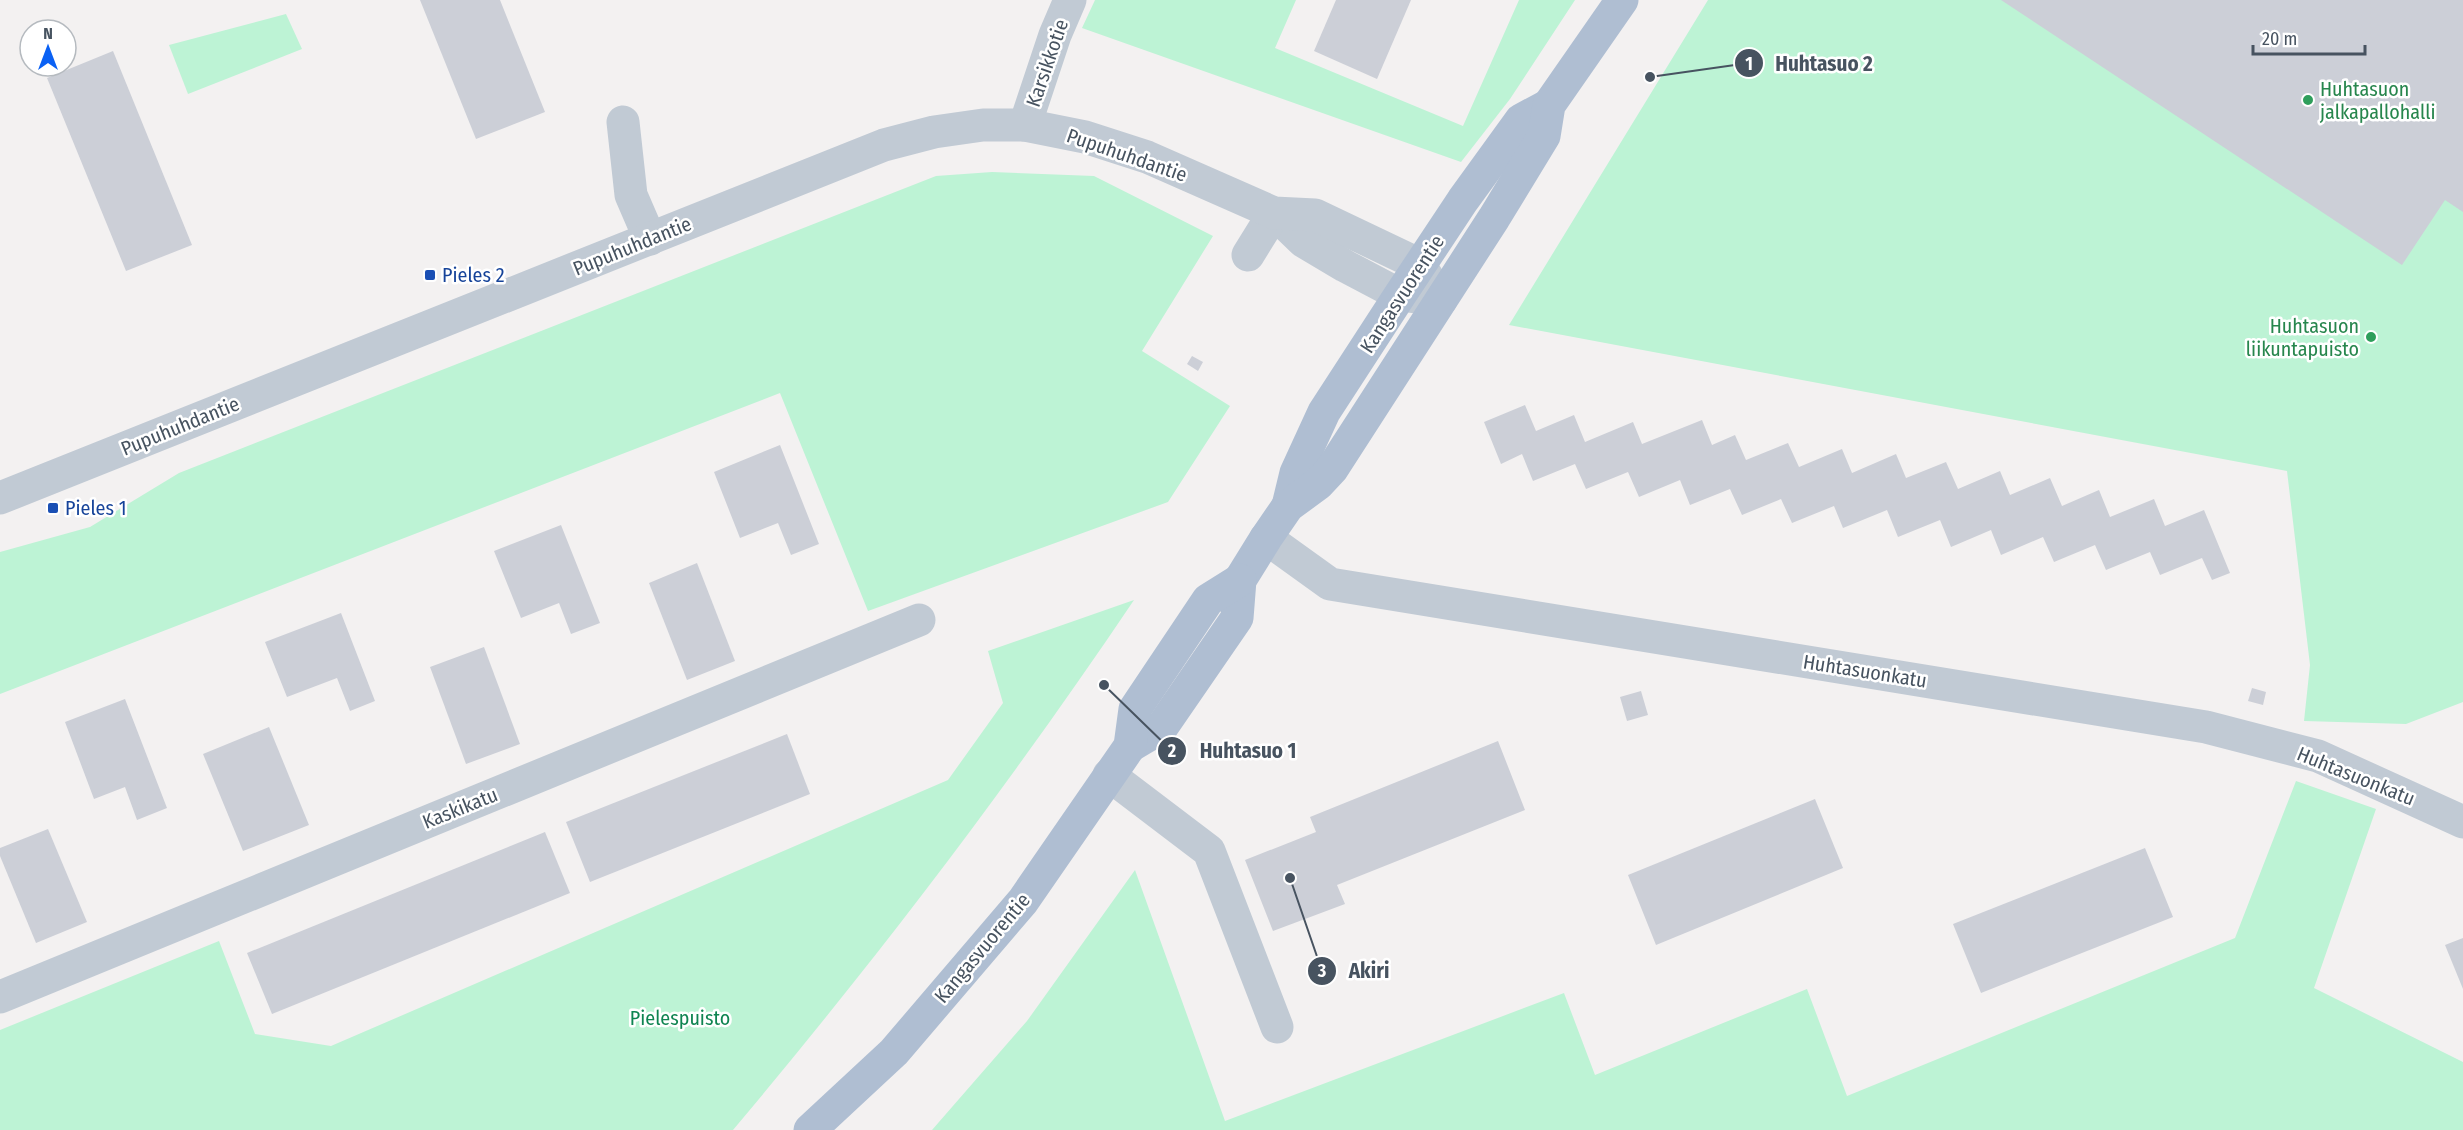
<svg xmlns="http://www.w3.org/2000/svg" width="2463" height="1130" font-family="'Fira Sans Condensed',sans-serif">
	<rect width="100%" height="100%" fill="#f3f1f1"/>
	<!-- green -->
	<g fill="#bdf3d5">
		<path d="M1095,0H1296L1275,48L1463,126L1519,0H1575L1510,99L1461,162L1082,28Z"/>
		<path d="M1708,0H2463V702L2406,724L2304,721L2310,665L2287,471L1509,325Z"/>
		<path d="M286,14L302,49L188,94L169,45Z"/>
		<path d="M992,172L1094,176L1213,236L1142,351L1230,406L1168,502L868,611L780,393L0,694V552L90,527L179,473L936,176Z"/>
		<path d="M1134,600C1010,784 876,960 733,1130H0V1030L219,941L255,1034L331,1046L948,780L1003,703L988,651Z"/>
		<path d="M2296,781L2376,809L2314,988L2463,1062V1130H932L1027,1021L1135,870L1225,1121L1564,993L1595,1075L1807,989L1847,1096L2235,938Z"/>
	</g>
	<!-- building -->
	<g fill="#cccfd7">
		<path d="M420,0H500L545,112L476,139Z"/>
		<path d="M1336,0H1411L1377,79L1314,51Z"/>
		<path d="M2001,0H2463V212L2445,200L2402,265Z"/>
		<path d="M113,51L192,245L126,271L47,78Z"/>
		<path d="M1192,356L1203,362L1198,371L1187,364Z"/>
		<path d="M1525,405L1536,431L1574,415L1585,442L1633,422L1642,444L1702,420L1712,445L1735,435L1746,460L1788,443L1799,467L1842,449L1852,473L1896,454L1906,478L1946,462L1958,489L2000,471L2010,495L2050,478L2062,506L2099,490L2110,517L2154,499L2165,526L2204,510L2230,573L2212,580L2202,558L2160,575L2150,552L2106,570L2095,545L2054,562L2043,537L2001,555L1991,530L1951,547L1940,520L1898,537L1887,510L1843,528L1834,506L1792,523L1781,499L1742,515L1730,489L1690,505L1680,480L1639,497L1628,472L1586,489L1575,464L1533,481L1522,454L1501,464L1484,422Z"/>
		<path d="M780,445L819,544L791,555L778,523L740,538L714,472Z"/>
		<path d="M561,525L600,623L571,634L559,603L521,618L494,551Z"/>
		<path d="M697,563L735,661L687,680L649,583Z"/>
		<path d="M341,613L375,701L350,711L337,678L287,697L265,642Z"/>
		<path d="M484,647L520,744L466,764L430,667Z"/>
		<path d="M2252,688L2266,692L2263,705L2248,701Z"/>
		<path d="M1641,691L1648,715L1627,721L1620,697Z"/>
		<path d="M125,699L167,808L137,820L125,787L94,799L65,722Z"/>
		<path d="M269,727L309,825L243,851L203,754Z"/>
		<path d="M787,734L810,794L590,882L566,822Z"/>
		<path d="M1498,741L1525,810L1337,885L1345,904L1273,931L1245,860L1316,832L1310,817Z"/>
		<path d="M1815,799L1843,868L1656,945L1628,875Z"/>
		<path d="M48,829L87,922L36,943L0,856V848Z"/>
		<path d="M545,832L570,893L272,1014L247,953Z"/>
		<path d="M2145,848L2173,917L1981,993L1953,924Z"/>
		<path d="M2463,938V989L2445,945Z"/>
	</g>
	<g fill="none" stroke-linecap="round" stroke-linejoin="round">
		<!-- minor -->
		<g stroke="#c1cad4" stroke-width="33">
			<path d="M623,122L631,195L650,239"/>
			<path d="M1025,125L1055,35L1070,0"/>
			<path d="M1274,213L1303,241L1345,266L1400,295L1427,298"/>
			<path d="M1248,255L1274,213"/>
			<path d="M0,498L884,145L934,132L983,125H1025L1085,137L1147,157L1274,213L1315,215L1420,265L1441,300"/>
			<path d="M1266,538L1330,584L2206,727L2318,756L2463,822"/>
			<path d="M1109,775L1209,851L1277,1027"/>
			<path d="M0,997L919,620"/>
		</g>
		<!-- major -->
		<g stroke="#afbed2" stroke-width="33">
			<path d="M1288,506L1296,473L1324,412L1400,295L1463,200L1521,120L1549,105"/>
			<path d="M1130,746L1162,727L1237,618L1240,580L1266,538L1288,506L1318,484L1332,469L1494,218L1544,136L1549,105L1622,0"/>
			<path d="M810,1130L894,1052L1023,901L1130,746L1135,709L1208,600L1240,580"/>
		</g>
	</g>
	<!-- markers -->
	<g fill="#2e9e5b" stroke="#fff" stroke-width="2">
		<circle cx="2308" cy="100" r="6"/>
		<circle cx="2371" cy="337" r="6"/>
	</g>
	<g fill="#1a4fb4" stroke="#fff" stroke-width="2">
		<rect x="424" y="269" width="12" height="12" rx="3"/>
		<rect x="47" y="502" width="12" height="12" rx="3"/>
	</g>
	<g text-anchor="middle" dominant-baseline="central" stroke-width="5" stroke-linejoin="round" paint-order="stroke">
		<!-- street labels -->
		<g font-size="20" fill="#475360" stroke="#fff">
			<text transform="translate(1047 63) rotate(-71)">Karsikkotie</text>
			<text transform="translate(1127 155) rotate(19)">Pupuhuhdantie</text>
			<text transform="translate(632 246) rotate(-22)">Pupuhuhdantie</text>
			<text transform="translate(1402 294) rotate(-57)">Kangasvuorentie</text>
			<text transform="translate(180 426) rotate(-22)">Pupuhuhdantie</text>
			<text transform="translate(1865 671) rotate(9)">Huhtasuonkatu</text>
			<text transform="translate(2356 776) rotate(22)">Huhtasuonkatu</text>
			<text transform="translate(460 808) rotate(-22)">Kaskikatu</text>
			<text transform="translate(982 948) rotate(-50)">Kangasvuorentie</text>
		</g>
		<!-- leisure labels -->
		<g font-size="20" fill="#27864d" stroke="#fff" text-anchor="start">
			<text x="2320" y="89">Huhtasuon<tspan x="2320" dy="23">jalkapallohalli</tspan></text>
			<text x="2359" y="326" text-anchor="end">Huhtasuon<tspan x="2359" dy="23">liikuntapuisto</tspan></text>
		</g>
		<!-- transit labels -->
		<g font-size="20" fill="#164399" stroke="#fff" text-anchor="start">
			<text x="442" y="275">Pieles 2</text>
			<text x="65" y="508">Pieles 1</text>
		</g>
		<!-- park labels -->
		<g font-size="20" fill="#0f8451" stroke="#fff">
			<text x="680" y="1018">Pielespuisto</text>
		</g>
	</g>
	<!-- callouts -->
	<path fill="none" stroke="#475360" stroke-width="2" d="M1650 77L1749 63M1104 685L1172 751M1290 878L1322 971"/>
	<g fill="#475360" stroke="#fff" stroke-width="2">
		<circle cx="1650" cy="77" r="6"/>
		<circle cx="1104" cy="685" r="6"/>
		<circle cx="1290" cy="878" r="6"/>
		<circle cx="1749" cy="63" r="15"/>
		<circle cx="1172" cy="751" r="15"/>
		<circle cx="1322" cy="971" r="15"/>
	</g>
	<g font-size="18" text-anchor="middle" font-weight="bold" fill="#fff">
		<text x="1749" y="70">1</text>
		<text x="1172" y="757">2</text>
		<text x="1322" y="977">3</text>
	</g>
	<g font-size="21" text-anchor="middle" font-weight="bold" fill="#475360" stroke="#fff" stroke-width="5" stroke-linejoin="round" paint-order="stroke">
		<text x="1824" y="71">Huhtasuo 2</text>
		<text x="1248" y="758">Huhtasuo 1</text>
		<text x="1369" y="978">Akiri</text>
	</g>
	<!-- north arrow -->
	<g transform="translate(48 48)"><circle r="28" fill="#ffffff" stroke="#b5babf" stroke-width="1.5"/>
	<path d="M0-4.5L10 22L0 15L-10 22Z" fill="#0a61f4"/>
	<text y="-9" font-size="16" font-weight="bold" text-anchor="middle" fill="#475360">N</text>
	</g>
	<!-- scale -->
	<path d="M2253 45v9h112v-9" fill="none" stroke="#475360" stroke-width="3"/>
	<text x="2262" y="45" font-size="18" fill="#475360" stroke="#ffffff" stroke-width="4.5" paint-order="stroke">20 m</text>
</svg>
